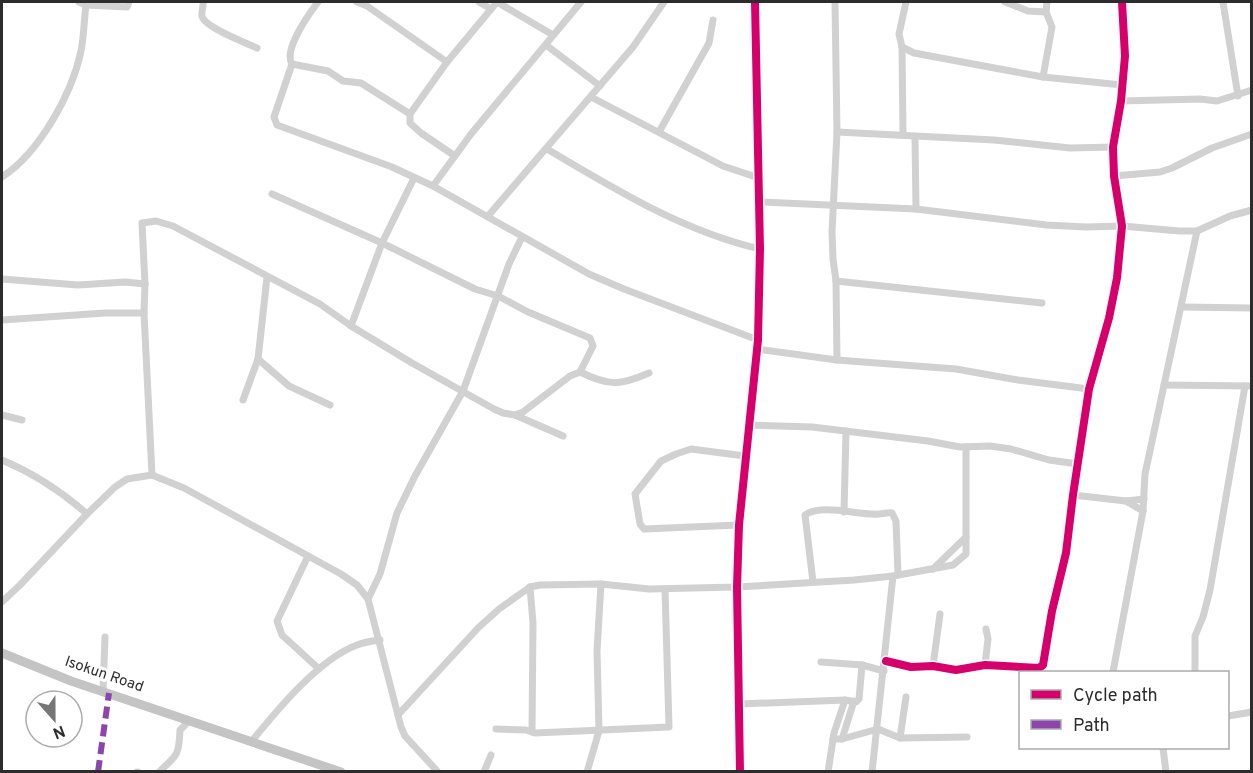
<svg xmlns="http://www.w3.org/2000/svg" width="1253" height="773" font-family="Overpass,sans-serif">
	<rect width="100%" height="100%" fill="#fff"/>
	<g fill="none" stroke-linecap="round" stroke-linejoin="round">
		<!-- minor -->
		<g stroke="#d1d1d1" stroke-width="7">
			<path d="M79,2L86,5L127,7L129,2"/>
			<path d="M203,2C204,6 201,11 202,16C204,27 246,43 257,48"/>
			<path d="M318,2C309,14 283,50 292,64L274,117L277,125L392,167L433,186L589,274L624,289L758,340"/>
			<path d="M357,2L367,6L447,62"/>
			<path d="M479,2L491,9"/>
			<path d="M497,2L553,35"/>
			<path d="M835,2L837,132L832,232L833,259L836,281L837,360"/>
			<path d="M1005,2L1028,11L1046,12"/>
			<path d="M1223,2L1238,96"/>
			<path d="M546,45L600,86"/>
			<path d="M902,47L914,53L1043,77L1122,85"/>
			<path d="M292,64L328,71L343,81L361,83L410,114"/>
			<path d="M1043,77L1052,27L1046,12L1047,2"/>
			<path d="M591,97L723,166L759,178"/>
			<path d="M1121,101L1200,99L1217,101L1252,90"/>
			<path d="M659,132L709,43L713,20"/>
			<path d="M837,132L994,140L1070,148L1113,147"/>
			<path d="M903,135L902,47L899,34L906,2"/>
			<path d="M915,137L916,209"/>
			<path d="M547,149C615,189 682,231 760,249"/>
			<path d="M455,156L421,133L410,123V114L447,62L497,2"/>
			<path d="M1114,176L1160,172L1172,168L1212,148L1252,134"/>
			<path d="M2,177C39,153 72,94 81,51C84,36 84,20 86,5"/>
			<path d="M433,186L471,134L581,2"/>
			<path d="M272,194L382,243L475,289L498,296L528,312L590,338L593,346L580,372"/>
			<path d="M761,202L916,209L1046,225L1086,227L1122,226L1179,231H1197L1230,216L1252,210"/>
			<path d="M488,216L633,47L664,2"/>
			<path d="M2,279L78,285L125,282L145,284"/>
			<path d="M836,281L1042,303"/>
			<path d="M1182,307L1252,308"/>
			<path d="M2,320L105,313H144"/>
			<path d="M351,326L382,243L414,178"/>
			<path d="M757,349L837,360L956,369L1018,380L1089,389"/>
			<path d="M258,359L289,386L330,405"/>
			<path d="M1164,385L1252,386"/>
			<path d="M243,400L258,359L267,277"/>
			<path d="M2,415L22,420"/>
			<path d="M515,415L523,412L570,376L580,372C609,386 619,386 649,373"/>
			<path d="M749,425L812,427L928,441L960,447L990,446L1011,449L1049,460L1078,464"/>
			<path d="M2,460C33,473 61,491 87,514"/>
			<path d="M152,475L144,313L145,284L142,223L156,221L173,226L320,304L351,326L412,363L494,409L503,413L515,415L563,436"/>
			<path d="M1073,495L1126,501L1144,499"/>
			<path d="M1126,501L1143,511"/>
			<path d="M844,512L846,431"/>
			<path d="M739,525L644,529L640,524L635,494L661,461L676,454L691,449L745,456"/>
			<path d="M308,556L277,621L282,635L319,669"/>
			<path d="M933,569L966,537"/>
			<path d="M813,582L805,515C820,504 855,514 873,514C880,515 886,512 892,513L896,521L898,575"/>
			<path d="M530,587L533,623L532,732"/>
			<path d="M368,599L380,574L397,513L415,476L463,391L509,264L522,237"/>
			<path d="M2,602L20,585L87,514L115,487L127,479L152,475L184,488L341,574L357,585L368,599L401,727L405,736L438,772"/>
			<path d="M886,661L911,667L933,666L956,670L985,665L1039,668L1043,665L1052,611L1066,553L1073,495L1089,389L1109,318L1117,278L1122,226L1114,176L1113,147L1121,101L1125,56L1122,2"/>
			<path d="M821,662L862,665L884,671"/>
			<path d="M985,665L988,639L986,629"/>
			<path d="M933,666L940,614"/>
			<path d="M1113,672L1143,511L1145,474L1197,231"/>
			<path d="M1195,672V636L1203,617L1210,590L1245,386"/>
			<path d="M103,691L105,637"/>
			<path d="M740,704L845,700L856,702L859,699L862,665"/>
			<path d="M398,715L478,628L499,609L530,587L540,585L601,584L649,589L737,587L854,580L893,576L953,565L966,554V447"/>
			<path d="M1228,716L1252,712"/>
			<path d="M496,729L526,730L535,733L669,727L665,589"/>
			<path d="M900,738L906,697"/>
			<path d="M833,739H842L878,729L900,738L967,737"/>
			<path d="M842,739L854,701"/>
			<path d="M252,741C277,710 319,659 357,645C364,642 372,641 380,640"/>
			<path d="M1163,748L1166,772"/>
			<path d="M137,772H138"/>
			<path d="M159,772C177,755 179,756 180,730L186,724V719"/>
			<path d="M484,772L491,755"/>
			<path d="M587,772L599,731L597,651L601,584"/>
			<path d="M740,772L737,587L739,525L758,340L760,249L755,2"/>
			<path d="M828,772L834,733L845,700"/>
			<path d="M872,772L893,576"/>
		</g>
		<!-- major -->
		<path stroke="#c4c4c4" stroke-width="9" d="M2,653L71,681L341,772"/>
		<!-- quiet -->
		<path stroke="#8e44ad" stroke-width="6" stroke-dasharray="12 6" stroke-linecap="butt" d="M98,772L109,693"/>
		<defs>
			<g id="cycleway">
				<path d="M886,661L911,667L933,666L956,670L985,665L1039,668L1043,665L1052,611L1066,553L1073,495L1089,389L1109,318L1117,278L1122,226L1114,176L1113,147L1121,101L1125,56L1122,2"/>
				<path d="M740,772L737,587L739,525L758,340L760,249L755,2"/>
			</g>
		</defs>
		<!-- cycleway casing -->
		<use href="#cycleway" stroke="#fff" stroke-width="11"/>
		<!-- cycleway -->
		<use href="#cycleway" stroke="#d6006c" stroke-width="8"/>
	</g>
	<g text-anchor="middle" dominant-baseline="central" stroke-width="6" stroke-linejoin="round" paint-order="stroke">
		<!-- street labels -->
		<g font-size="15" fill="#2c2c2c" stroke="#fff">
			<text transform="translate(104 675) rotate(19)">Isokun Road</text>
		</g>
	</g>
	<!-- border -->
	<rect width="1253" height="773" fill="none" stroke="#2c2c2c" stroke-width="6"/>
	<!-- legend -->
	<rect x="1019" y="671" width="210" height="78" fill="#ffffff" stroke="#ababab" stroke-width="1.5"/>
	<rect x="1031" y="690" width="30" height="9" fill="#d6006c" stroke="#ababab" stroke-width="1.5"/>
	<text x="1073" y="701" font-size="18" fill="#2c2c2c">Cycle path</text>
	<rect x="1031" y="720" width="30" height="9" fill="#8e44ad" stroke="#ababab" stroke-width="1.5"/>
	<text x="1073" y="731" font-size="18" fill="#2c2c2c">Path</text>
	<!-- north arrow -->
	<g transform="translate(54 719) rotate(159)"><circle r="28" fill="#ffffff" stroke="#ababab" stroke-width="1.5"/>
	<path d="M0-4.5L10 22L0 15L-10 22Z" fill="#767676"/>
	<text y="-9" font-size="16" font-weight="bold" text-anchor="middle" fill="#2c2c2c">N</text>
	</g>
</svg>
